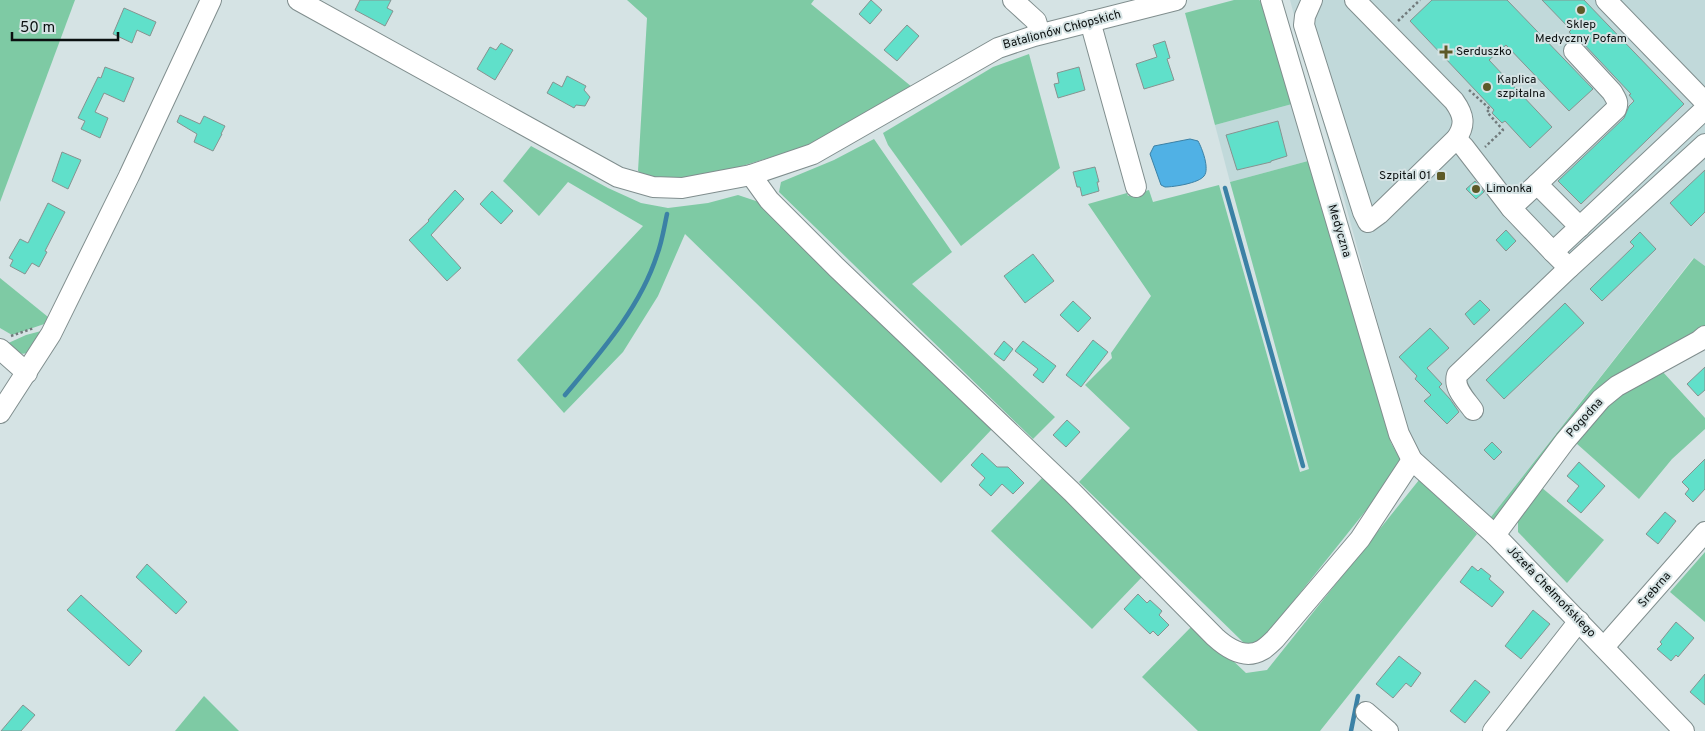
<svg xmlns="http://www.w3.org/2000/svg" width="1705" height="731" font-family="Overpass,sans-serif">
	<rect width="100%" height="100%" fill="#d5e3e4"/>
	<!-- built -->
	<g fill="#c1d9da">
		<path d="M1290,0H1705V266L1693,258L1487,522L1410,442Z"/>
		<path d="M1292,104L1308,161L1230,182L1215,125Z"/>
	</g>
	<!-- green -->
	<g fill="#7ecaa4">
		<path d="M0,0H75L0,202Z"/>
		<path d="M627,0H814L811,4L912,87L817,143L703,178L651,180L638,171L647,18Z"/>
		<path d="M1234,0H1259L1265,4L1292,104L1215,125L1185,13Z"/>
		<path d="M1029,54L1060,168L961,246L888,145L883,133L993,67Z"/>
		<path d="M874,139L952,252L912,284L1055,417L1033,439L779,192L781,182L834,160Z"/>
		<path d="M531,146L608,188L641,203L668,208L708,203L738,195L759,202L992,429L941,483L685,234L658,296L623,352L564,413L517,360L643,226L568,182L539,216L503,181Z"/>
		<path d="M1308,161L1391,443L1403,464L1260,643L1245,644L1079,482L1130,428L1085,385L1112,358L1111,353L1151,296L1088,204L1127,193L1128,196L1149,190L1153,202L1219,185L1300,472L1309,469L1230,182Z"/>
		<path d="M1694,258L1705,266V328L1627,374L1495,522H1487Z"/>
		<path d="M0,278L53,321L12,335L0,328Z"/>
		<path d="M45,330C40,338 31,358 19,353C14,352 9,347 4,345L26,335Z"/>
		<path d="M1662,371L1705,418V429L1672,459L1639,499L1576,443L1612,398Z"/>
		<path d="M1043,477L1143,576L1092,629L991,531Z"/>
		<path d="M1419,480L1477,534L1320,731H1198L1142,677L1194,624L1246,673L1267,670Z"/>
		<path d="M1541,487L1604,540L1567,583L1518,532V516Z"/>
		<path d="M1705,552V622L1670,592Z"/>
		<path d="M204,696L239,731H175Z"/>
	</g>
	<!-- water -->
	<path fill="#50b1e5" stroke="#3b81a5" d="M1190,139L1198,141C1202,148 1210,169 1204,176C1199,183 1174,187 1165,187L1161,185L1150,154L1154,146Z"/>
	<g fill="none" stroke-linecap="round" stroke-linejoin="round">
		<!-- stream -->
		<g stroke="#3b81a5" stroke-width="4.5">
			<path d="M1225,188L1303,466"/>
			<path d="M565,395C600,353 640,308 657,255C662,242 664,228 667,214"/>
			<path d="M1351,731L1358,696"/>
		</g>
	</g>
	<!-- building -->
	<g fill="#60e0ca" stroke="#869390">
		<path d="M360,0H391L387,8L393,11L385,26L355,10Z"/>
		<path d="M871,0L882,10L870,24L859,14Z"/>
		<path d="M1432,0H1507L1593,89L1569,111L1506,45L1489,60L1552,127L1530,148L1505,121L1502,123L1492,113L1494,110L1410,21Z"/>
		<path d="M1542,0H1584L1684,104L1581,204L1558,181L1624,118L1629,106L1634,101L1629,95L1631,94L1580,40H1576L1569,32L1571,30Z"/>
		<path d="M124,8L156,22L150,36L137,30L132,43L113,34Z"/>
		<path d="M907,25L919,36L897,61L884,50Z"/>
		<path d="M1165,41L1170,58L1167,59L1174,80L1144,89L1136,64L1157,57L1153,45Z"/>
		<path d="M501,43L513,50L495,80L477,69L490,47L496,50Z"/>
		<path d="M105,67L134,78L124,102L104,93L95,112L108,118L100,138L81,129L85,121L78,118L98,77L101,78Z"/>
		<path d="M1079,67L1085,90L1058,98L1054,84L1059,83L1057,73Z"/>
		<path d="M567,76L586,86L584,90L590,97L585,106L576,105L574,108L547,93L553,82L562,87Z"/>
		<path d="M180,115L200,124L204,116L225,126L221,134H222L213,151L194,142L197,134L177,122Z"/>
		<path d="M1278,121L1287,156L1271,161V162L1237,170L1226,135Z"/>
		<path d="M62,152L81,160L68,189L52,181Z"/>
		<path d="M1095,167L1099,182H1097L1099,191L1082,196L1080,187H1077L1073,172Z"/>
		<path d="M1705,170V212L1691,226L1670,203Z"/>
		<path d="M1475,181L1484,192L1476,199L1466,189Z"/>
		<path d="M455,190L464,199L431,235L461,268L447,281L409,240L429,221L428,220Z"/>
		<path d="M492,191L513,211L501,224L480,204Z"/>
		<path d="M48,203L65,212L45,251L47,252L39,267L32,263L25,274L10,266L13,260L9,258L20,239L28,243Z"/>
		<path d="M1506,230L1516,241L1506,251L1496,240Z"/>
		<path d="M1640,232L1656,249L1602,301L1590,289L1634,246L1630,242Z"/>
		<path d="M1033,254L1054,281L1025,303L1004,276Z"/>
		<path d="M1480,300L1490,310L1474,325L1465,314Z"/>
		<path d="M1073,301L1091,318L1078,332L1060,315Z"/>
		<path d="M1565,303L1584,323L1504,399L1486,380Z"/>
		<path d="M1430,328L1449,348L1427,368L1442,384L1439,387L1450,399L1459,412L1447,424L1424,401L1431,395L1415,379L1417,376L1399,357Z"/>
		<path d="M1093,340L1108,352L1081,387L1066,375Z"/>
		<path d="M1004,341L1013,349L1004,361L994,354Z"/>
		<path d="M1023,341L1056,366L1043,383L1033,375L1038,369L1015,351Z"/>
		<path d="M1705,367V390L1698,396L1687,384Z"/>
		<path d="M1067,420L1080,432L1066,447L1053,435Z"/>
		<path d="M1492,442L1502,452L1494,460L1484,450Z"/>
		<path d="M982,453L997,467H1008L1024,483L1013,494L1002,484L991,496L979,485L985,478L971,465Z"/>
		<path d="M1705,459V489L1693,502L1685,494L1689,489L1682,482Z"/>
		<path d="M1579,462L1605,486L1581,513L1567,501L1579,486L1567,476Z"/>
		<path d="M1665,512L1676,521L1658,544L1646,534Z"/>
		<path d="M147,564L187,602L176,614L136,577Z"/>
		<path d="M1472,566L1478,571L1481,568L1491,576L1489,579L1504,592L1492,607L1460,582Z"/>
		<path d="M1138,594L1147,603L1150,600L1162,611L1159,615L1169,625L1158,636L1153,631L1150,634L1124,609Z"/>
		<path d="M81,595L142,651L129,666L67,610Z"/>
		<path d="M1533,610L1550,624L1521,659L1505,646Z"/>
		<path d="M1676,622L1694,638L1678,657L1676,655L1671,661L1657,649L1662,644L1660,642Z"/>
		<path d="M1399,656L1421,673L1411,687L1406,683L1393,698L1376,684Z"/>
		<path d="M1705,674V705L1690,692Z"/>
		<path d="M1475,680L1490,692L1465,723L1450,711Z"/>
		<path d="M23,705L35,715L21,731H1Z"/>
	</g>
	<g fill="none" stroke-linecap="round" stroke-linejoin="round">
		<defs>
			<g id="minor">
				<path d="M298,0L618,177L653,187L682,188L751,175L813,154L998,48L1034,36L1176,0"/>
				<path d="M1013,0L1036,21L1040,34"/>
				<path d="M1271,0L1399,434L1412,460L1495,535L1684,731"/>
				<path d="M1312,0L1305,16L1304,25L1363,212L1368,222L1379,214L1456,139C1466,125 1464,115 1454,101L1355,0"/>
				<path d="M1606,0L1705,102"/>
				<path d="M1090,21L1136,187"/>
				<path d="M1574,51L1612,92C1616,99 1619,102 1616,109L1537,184L1580,227"/>
				<path d="M1456,139L1464,147L1511,208"/>
				<path d="M751,175L769,200L836,267L1072,492L1215,637C1227,648 1245,660 1262,650C1267,647 1271,643 1275,639L1360,539L1412,460"/>
				<path d="M1537,184L1511,208L1553,252"/>
				<path d="M1569,268L1553,252L1705,109"/>
				<path d="M0,349L27,373"/>
				<path d="M1473,410C1466,400 1453,388 1457,375L1569,268L1705,144"/>
				<path d="M0,413L51,334L129,176L211,0"/>
				<path d="M1495,535L1565,441L1601,399L1617,386L1699,341L1705,336"/>
				<path d="M1604,647L1705,532"/>
				<path d="M1366,712L1388,731"/>
				<path d="M1493,731L1579,621"/>
			</g>
		</defs>
		<!-- minor casing -->
		<use href="#minor" stroke="#808e8e" stroke-width="22"/>
		<!-- path -->
		<g stroke="#717a7b" stroke-width="2.5" stroke-dasharray="2.5 2.5" stroke-linecap="butt">
			<path d="M1398,21L1420,0"/>
			<path d="M1469,90L1490,109L1487,112L1503,130L1485,147"/>
			<path d="M11,336L34,328"/>
		</g>
		<!-- minor -->
		<use href="#minor" stroke="#fff" stroke-width="20"/>
	</g>
	<!-- markers -->
	<g fill="#5d5a27" stroke="#d5e3e4" stroke-width="2">
		<circle cx="1581" cy="10" r="5"/>
		<path d="M1443.5 44.5h5v5h5v5h-5v5h-5v-5h-5v-5h5z"/>
		<circle cx="1487" cy="87" r="5"/>
		<rect x="1436" y="171" width="10" height="10" rx="2.5"/>
		<circle cx="1476" cy="189" r="5"/>
	</g>
	<g text-anchor="middle" dominant-baseline="central" stroke-width="4" stroke-linejoin="round" paint-order="stroke">
		<!-- poi labels -->
		<g font-size="12" fill="#0b1010" stroke="#d5e3e4" text-anchor="start">
			<text x="1581" y="25" text-anchor="middle">Sklep<tspan x="1581" dy="14">Medyczny Pofam</tspan></text>
			<text x="1456" y="52">Serduszko</text>
			<text x="1497" y="80">Kaplica<tspan x="1497" dy="14">szpitalna</tspan></text>
			<text x="1431" y="176" text-anchor="end">Szpital 01</text>
			<text x="1486" y="189">Limonka</text>
		</g>
		<!-- street labels -->
		<g font-size="12" fill="#0b1010" stroke="#d5e3e4">
			<text transform="translate(1062 30) rotate(-15)">Batalionów Chłopskich</text>
			<text transform="translate(1339 231) rotate(73)">Medyczna</text>
			<text transform="translate(1585 418) rotate(-48)">Pogodna</text>
			<text transform="translate(1655 590) rotate(-49)">Srebrna</text>
			<text transform="translate(1551 592) rotate(46)">Józefa Chełmońskiego</text>
		</g>
	</g>
	<!-- scale -->
	<path d="M12 32v8h106v-8" fill="none" stroke="#0b1010" stroke-width="2.5"/>
	<text x="20" y="32" font-size="15" fill="#0b1010" stroke="#d5e3e4" stroke-width="4" paint-order="stroke">50 m</text>
</svg>
